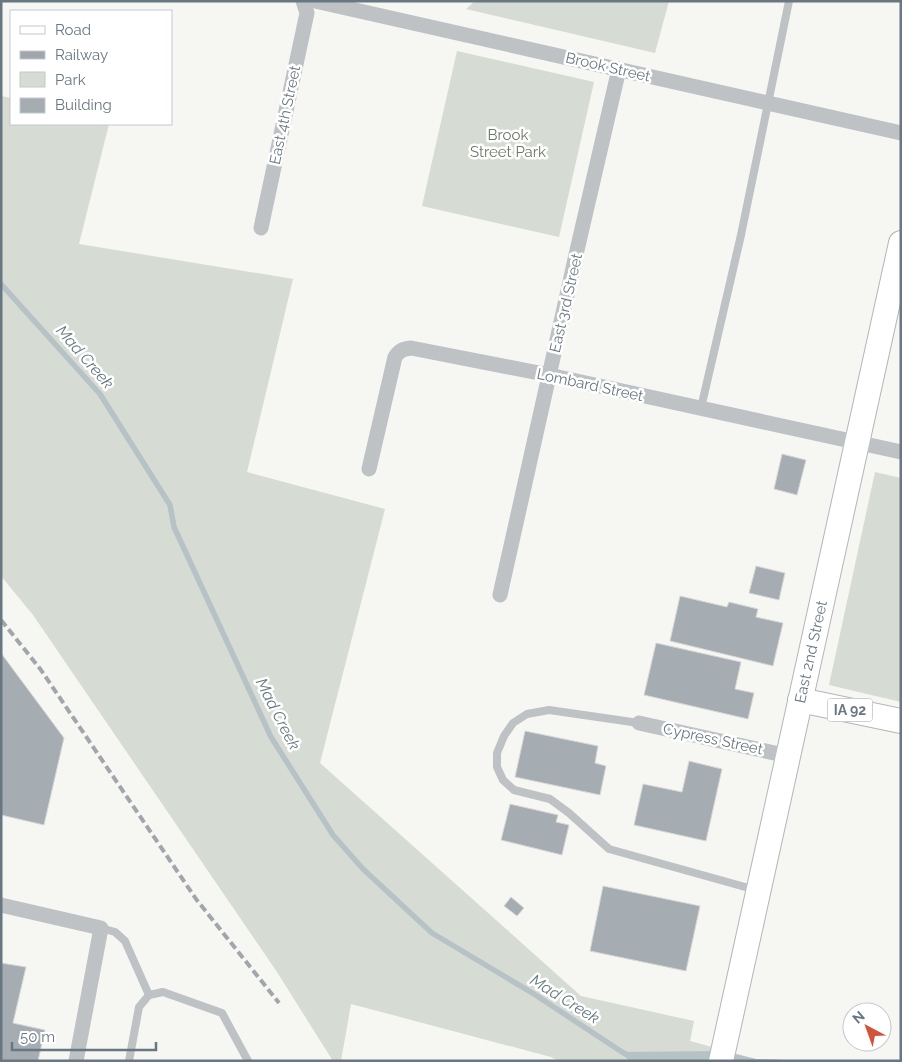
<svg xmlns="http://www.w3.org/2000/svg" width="902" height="1062" font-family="Raleway,sans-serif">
	<rect width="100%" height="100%" fill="#f6f6f3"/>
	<!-- green -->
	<g fill="#d6dbd3">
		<path d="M475,1H669L655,53L466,9Z"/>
		<path d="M457,51L594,82L559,237L422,206Z"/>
		<path d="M1,96L11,98V124H109L79,244L293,279L247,472L385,509L320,763L581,996L694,1021L690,1041L756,1059L815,1061H559L551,1057L351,1004L341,1061H333L277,972L33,615L1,576Z"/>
		<path d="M875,472L901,478V702L829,685Z"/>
	</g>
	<!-- water -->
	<path fill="#b6c2c5" d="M722,1051L756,1059L815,1061H629L622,1052Z"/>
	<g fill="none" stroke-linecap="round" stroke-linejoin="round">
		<!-- stream -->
		<path stroke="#b6c2c5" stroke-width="5.5" d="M1,284L100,394L170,505L174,527L271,737L333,835L363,869L432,933L534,994L622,1052L638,1061"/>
	</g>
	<!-- building -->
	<g fill="#a6adb2" stroke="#d8d8d6">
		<path d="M782,454L806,460L797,495L774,489Z"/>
		<path d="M756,566L785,573L779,600L749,593Z"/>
		<path d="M680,596L727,607L729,602L758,609L756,617L783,623L773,666L670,641Z"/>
		<path d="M656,643L741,662L735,689L754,693L748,719L644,695Z"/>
		<path d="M1,653L64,738L44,825L1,815Z"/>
		<path d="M525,731L598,746L595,763L606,766L600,795L515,777Z"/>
		<path d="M689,761L722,769L706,841L634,825L643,784L682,792Z"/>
		<path d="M510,804L558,815L556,822L569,825L562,855L501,840Z"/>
		<path d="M603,886L700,906L686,971L590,951Z"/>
		<path d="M511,897L524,908L517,916L504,906Z"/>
		<path d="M1,963L26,967L13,1023L45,1030L38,1061H1Z"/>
	</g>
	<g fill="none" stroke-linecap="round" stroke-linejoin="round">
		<defs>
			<g id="primary">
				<path d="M800,700L901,721"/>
				<path id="s1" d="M721,1061L901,243"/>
			</g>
		</defs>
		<!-- primary casing -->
		<use href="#primary" stroke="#b2b6b9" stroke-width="26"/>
		<!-- service -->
		<g stroke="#bec2c5" stroke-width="8">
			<path d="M701,408L741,235L789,1"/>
			<path d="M639,723L549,710L527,714L513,723L504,736L497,753V767L503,780L514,790L550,799L569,813L609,849L756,890"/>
			<path d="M101,928L115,932L125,941L149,995"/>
			<path d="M129,1061L139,1007L149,995L163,992L222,1013L248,1061"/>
		</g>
		<!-- minor -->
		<g stroke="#bec2c5" stroke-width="15">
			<path d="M315,1L901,133"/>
			<path d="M261,228L307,13L303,1"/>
			<path d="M369,469L395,357C400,350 403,349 411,348L549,375L901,452"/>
			<path d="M500,595C538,420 578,244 619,69"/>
			<path d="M639,723L788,756"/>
			<path d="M1,905L101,928L76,1061"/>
		</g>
		<!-- primary -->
		<use href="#primary" stroke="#fff" stroke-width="24"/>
		<!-- rail -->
		<path stroke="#a0a6aa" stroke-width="4" stroke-dasharray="8 4" stroke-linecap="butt" d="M1,620L41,670L196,899L279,1003"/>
	</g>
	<g text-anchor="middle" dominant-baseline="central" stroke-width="5" stroke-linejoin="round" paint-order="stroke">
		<!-- shield labels -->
		<rect fill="#fff" stroke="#95a0a7" stroke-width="1" x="827.5" y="698.5" width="45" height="23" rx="4"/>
		<g font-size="14" font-weight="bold" fill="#687781">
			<text x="850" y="710">IA 92</text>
		</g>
		<!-- street labels -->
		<g font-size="15" fill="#687781" stroke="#fff">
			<text transform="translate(608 67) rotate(13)">Brook Street</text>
			<text transform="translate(285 115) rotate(-78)">East 4th Street</text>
			<text transform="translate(566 303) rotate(-77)">East 3rd Street</text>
			<text transform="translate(590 385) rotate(12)">Lombard Street</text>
			<text stroke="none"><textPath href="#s1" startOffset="419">East 2nd Street</textPath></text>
			<text transform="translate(713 739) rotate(12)">Cypress Street</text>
		</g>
		<!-- park labels -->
		<g font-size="15" fill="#6b7966" stroke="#fff">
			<text x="508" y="135">Brook<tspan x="508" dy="17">Street Park</tspan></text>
		</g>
		<!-- water labels -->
		<g font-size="16" font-style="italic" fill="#64787e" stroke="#fff">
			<text transform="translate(85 357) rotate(49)">Mad Creek</text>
			<text transform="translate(278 714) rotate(63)">Mad Creek</text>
			<text transform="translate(565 999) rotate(32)">Mad Creek</text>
		</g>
	</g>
	<!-- border -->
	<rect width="902" height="1062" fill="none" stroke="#687781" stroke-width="5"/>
	<!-- legend -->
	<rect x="10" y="10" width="162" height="115" fill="#ffffff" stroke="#c3c9cd"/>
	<rect x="20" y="26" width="25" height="8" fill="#ffffff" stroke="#c3c9cd"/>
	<text x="55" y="35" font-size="15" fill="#687781">Road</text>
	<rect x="20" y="51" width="25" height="8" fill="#a0a6aa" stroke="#c3c9cd"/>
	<text x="55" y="60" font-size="15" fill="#687781">Railway</text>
	<rect x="20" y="72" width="25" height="15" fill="#d6dbd3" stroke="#c3c9cd"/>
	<text x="55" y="85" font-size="15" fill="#687781">Park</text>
	<rect x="20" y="98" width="25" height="15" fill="#a6adb2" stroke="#c3c9cd"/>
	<text x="55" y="110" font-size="15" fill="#687781">Building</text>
	<!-- north arrow -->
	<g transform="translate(867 1027) rotate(319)"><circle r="24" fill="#ffffff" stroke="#c3c9cd"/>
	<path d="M0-4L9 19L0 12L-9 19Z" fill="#d15438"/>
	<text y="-8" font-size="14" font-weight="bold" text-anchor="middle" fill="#687781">N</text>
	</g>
	<!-- scale -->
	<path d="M12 1042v8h144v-8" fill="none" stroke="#687781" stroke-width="2.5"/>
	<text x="20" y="1042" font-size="15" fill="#687781" stroke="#ffffff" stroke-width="4" paint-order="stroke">50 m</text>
</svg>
